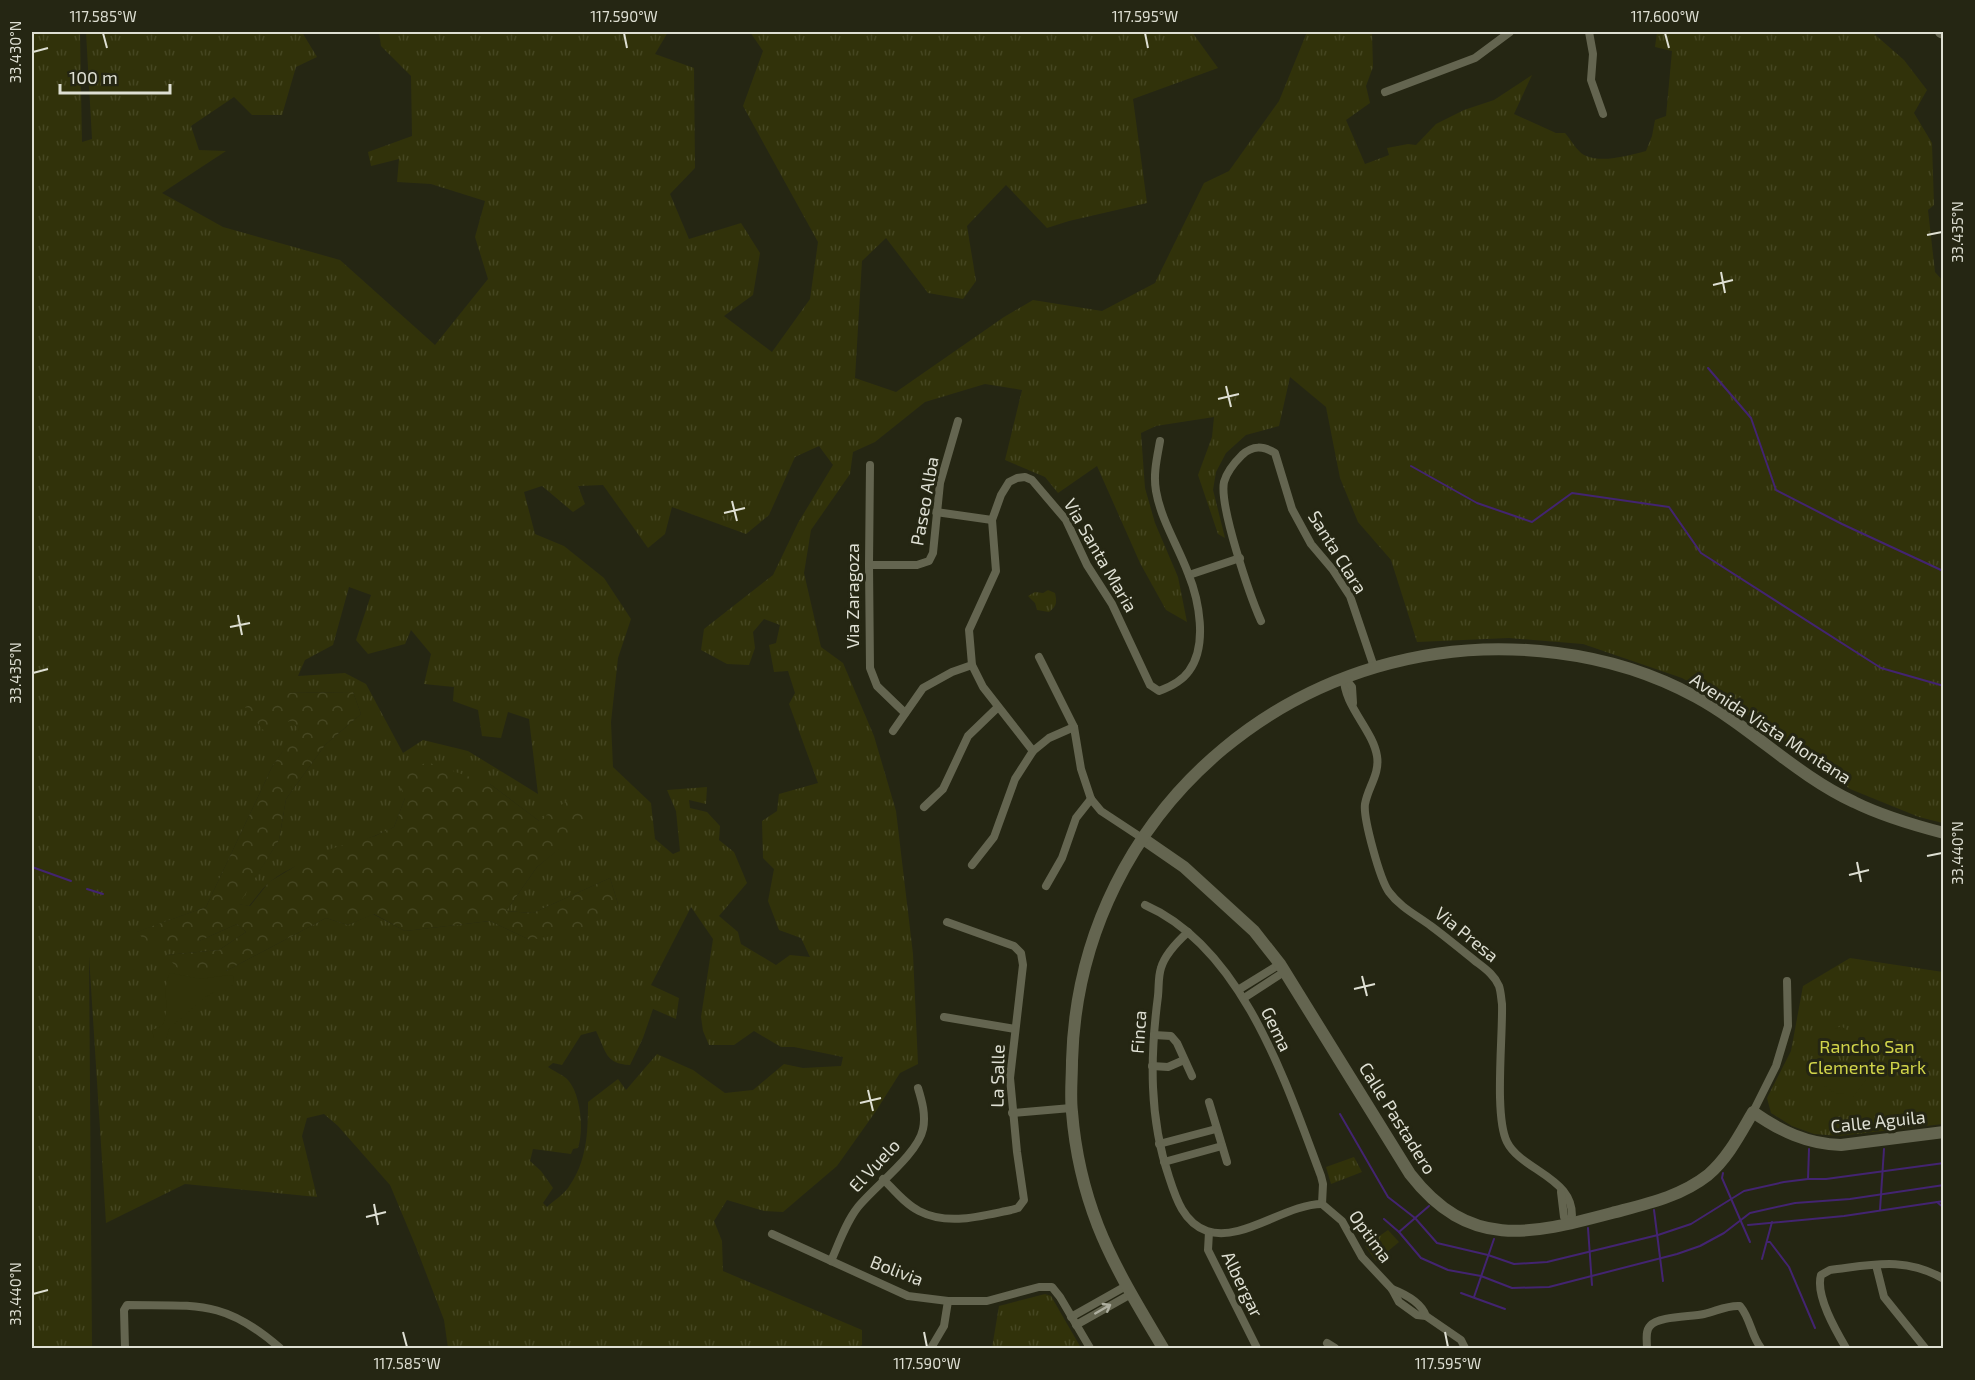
<svg xmlns="http://www.w3.org/2000/svg" width="1975" height="1380" font-family="'Exo 2',sans-serif">
	<defs>
		<pattern id="grass-tufts" width="24" height="20" patternUnits="userSpaceOnUse" patternTransform="scale(1.5)"><rect width="24" height="20" fill="#31320a"/><path d="M3 7l-1-3M5 7V3M7 7l1-3M15 17l-1-3M17 17v-4M19 17l1-3" fill="none" stroke="#454621"/></pattern>
		<pattern id="forest-crowns" width="20" height="18" patternUnits="userSpaceOnUse" patternTransform="scale(1.5)"><rect width="20" height="18" fill="#31320a"/><path d="M2 6a3 3 0 1 1 6 0M12 15a3 3 0 1 1 6 0" fill="none" stroke="#454621"/></pattern>
	</defs>
	<rect width="100%" height="100%" fill="#252613"/>
	<!-- grass -->
	<g fill="url(#grass-tufts)" fill-rule="evenodd">
		<path d="M32,32H80L82,142L92,139L86,32H302L317,57L296,67L282,115H252L234,97L191,126L199,150L226,151L162,193L223,227L340,260L435,345L488,279L475,237L485,201L431,184L397,182L399,159L371,166L368,152L412,136L411,76L381,46L379,32H668L655,54L694,68L695,168L670,194L689,239L741,223L760,253L753,295L724,316L772,352L810,299L818,242L743,106L763,51L750,32H1192L1218,68L1133,99L1147,203L1069,221L1047,228L1006,185L967,226L976,281L963,299L928,293L886,238L862,261L855,378L896,392L1004,317L1033,300L1102,311L1155,283L1204,183L1229,171L1279,101L1307,32H1372L1373,67L1366,86L1370,103L1346,120L1365,164L1389,155L1387,148L1408,144L1416,145L1436,124L1464,110L1494,100L1532,75L1514,114L1556,133H1565C1571,140 1577,151 1584,155C1602,164 1629,155 1646,151L1652,136L1655,120L1666,116L1672,51L1655,47L1657,32H1872L1904,60L1927,90L1914,113L1932,143L1934,205L1928,210L1935,272L1944,282L1943,823L1919,817L1850,789L1753,718L1682,678L1583,644L1509,638L1417,642L1391,560L1358,522L1340,478L1326,407L1290,377L1279,426L1246,435L1226,453L1216,472L1213,490L1225,538L1218,534L1198,475L1212,437L1214,417L1156,426L1141,433L1145,488L1155,523L1178,577L1187,622L1166,610L1140,563L1097,466L1058,493L1045,477L1005,460L1022,390L985,384L925,402L875,442L853,452L850,474L811,530L804,573L821,647L843,663L874,736L896,811L913,954L918,1064L900,1073L876,1111L837,1166L783,1212L764,1211L727,1200L714,1221L722,1241L723,1271L862,1330V1345L857,1348H448L444,1320L416,1247L390,1185L338,1126L324,1114L307,1118L302,1136L317,1197L185,1184L106,1223L89,956L92,1348H32ZM819,446L833,465L798,523L773,575L704,629L701,650L727,664L749,665L755,648L753,632L764,619L780,625L776,643L769,645L774,672L788,671L795,693L789,704L818,783L779,794L777,811L762,821L763,858L774,869L768,901L779,930L801,938L810,957L790,955L776,965L741,944L738,932L719,916L747,883L734,852L719,840L720,826L707,812L690,808L689,800L706,804L707,787L667,790L676,811L680,851L673,854L655,839L651,803L613,767L611,722L618,658L631,619L604,578L564,546L535,534L524,492L542,486L573,512L585,504L578,486L603,485L648,548L665,534L672,507L746,534L769,515L795,457ZM349,587L371,595L356,640L368,654L405,644L411,630L431,654L424,684L454,687L453,701L478,710L482,736L501,738L508,712L529,719L538,794L468,751L423,740L403,753L366,684L345,673L298,676L305,660L333,645ZM353,692L361,714L325,745L286,799L279,840L238,904L249,906C256,898 263,887 271,881C304,856 356,847 394,827L405,798L490,784L539,821L597,817L537,867L506,911L533,913L610,878L618,904L530,940L490,921L405,931L373,914L348,925L326,918L226,971L166,955L219,950L246,932L237,924L199,941L137,932L206,907L272,767L299,728L290,721L286,693ZM691,907L713,939L701,1017L703,1031L709,1045H734L754,1031L781,1047H794L843,1057L841,1066L803,1068L784,1064L753,1090L725,1093L693,1070L657,1054L626,1090L618,1079L588,1102C588,1133 587,1162 568,1188C563,1195 553,1201 547,1207L543,1203L553,1188L541,1171L530,1161L533,1149L571,1154L573,1149L578,1148C584,1130 581,1095 568,1080C564,1075 553,1071 548,1067L553,1063L562,1065L581,1035L596,1031C606,1051 605,1064 630,1065L643,1038L653,1009L676,1019L679,998L651,985Z"/>
		<path d="M1048,590L1055,593C1057,602 1057,606 1049,612L1037,610L1035,603L1028,596L1035,592L1043,593Z"/>
		<path d="M1850,958L1943,972V1124L1839,1136L1814,1134L1792,1126L1771,1113L1767,1098L1791,1051L1803,986Z"/>
		<path d="M1354,1157L1362,1172L1331,1184L1326,1167Z"/>
		<path d="M1388,1230L1399,1242L1376,1261L1365,1246Z"/>
		<path d="M1045,1294L1051,1296L1081,1348H992L999,1306Z"/>
	</g>
	<!-- forest -->
	<path fill="url(#forest-crowns)" d="M353,692L361,714L325,745L286,799L279,840L239,904L250,906L269,882L294,867L299,858L375,836L394,827L405,798L396,778L427,762L490,784L539,821L571,798L598,818L537,867L506,911L533,913L610,878L618,904L579,931L530,940L490,921L405,931L374,914L348,925L326,918L226,971L184,976L166,955L219,950L246,932L237,924L199,941L150,944L136,932L206,907L272,767L298,728L290,721L263,730L245,707L286,693Z"/>
	<!-- garden -->
	<g fill="#31320a">
		<path d="M170,973L200,979L229,975L233,976L234,984L225,991H216L204,998L169,1029L166,1038H154L152,1030L162,1026C171,1009 161,989 170,973Z"/>
		<path d="M1841,1026L1868,1044L1858,1056L1834,1038V1030Z"/>
		<path d="M1838,1060L1845,1064L1854,1063L1867,1074L1868,1077L1853,1097H1849L1844,1093L1836,1094L1822,1084V1080Z"/>
	</g>
	<g fill="none" stroke-linecap="round" stroke-linejoin="round">
		<!-- stream -->
		<g stroke="#432471" stroke-width="2">
			<path d="M1708,368L1751,418L1776,490L1842,524L1941,570L1944,573"/>
			<path d="M1411,466L1477,503L1532,522L1572,493L1669,507L1701,553L1881,668L1944,686"/>
			<path d="M32,867L71,881"/>
			<path d="M87,889L103,894"/>
			<path d="M1340,1114L1388,1197L1415,1218L1437,1243L1488,1255L1514,1264L1547,1262L1658,1235L1691,1224L1744,1191L1784,1182L1808,1179H1826L1944,1163"/>
			<path d="M1723,1173L1722,1178L1750,1242"/>
			<path d="M1808,1179L1809,1149"/>
			<path d="M1937,1202L1944,1208"/>
			<path d="M1654,1210L1663,1281"/>
			<path d="M1880,1210L1884,1149"/>
			<path d="M1384,1219L1399,1232L1421,1258L1448,1270L1481,1276L1512,1288L1549,1287L1677,1254L1700,1246L1724,1233L1750,1213L1795,1203L1850,1199L1944,1185"/>
			<path d="M1748,1225L1844,1216L1944,1201"/>
			<path d="M1588,1228L1592,1285"/>
			<path d="M1399,1232L1429,1206"/>
			<path d="M1767,1242H1770L1789,1267L1815,1328"/>
			<path d="M1762,1259L1772,1222"/>
			<path d="M1461,1293L1505,1309"/>
			<path d="M1474,1297L1494,1239"/>
		</g>
		<!-- street -->
		<g stroke="#646550" stroke-width="8">
			<path d="M1589,32L1593,54L1591,80L1603,114"/>
			<path d="M1385,92L1475,58L1510,32"/>
			<path d="M870,465L869,565L870,668L877,686L905,713"/>
			<path d="M936,512L992,520"/>
			<path d="M869,565H917L929,561L933,553L940,483L958,421"/>
			<path d="M1189,575L1240,558"/>
			<path d="M1261,621C1250,596 1219,506 1224,482C1227,471 1234,463 1242,455C1253,445 1263,446 1275,453L1292,509L1311,544L1333,570L1350,596L1374,667"/>
			<path d="M1039,657L1074,727L1081,769L1091,799L1101,811L1142,838"/>
			<path d="M1344,677C1343,705 1373,730 1377,756C1380,774 1368,787 1365,804C1363,818 1380,880 1389,892C1400,907 1416,915 1431,926C1446,937 1460,949 1474,960C1484,968 1494,974 1499,986C1501,992 1501,998 1502,1004C1503,1036 1494,1116 1507,1142C1522,1172 1580,1178 1571,1224"/>
			<path d="M1344,677L1352,687L1353,703"/>
			<path d="M893,731L923,688L952,672L972,665"/>
			<path d="M1033,751L983,687L972,665L969,630L996,571L992,520L1001,495L1009,482L1017,478L1025,477L1032,480L1066,520L1087,565L1112,604L1150,685L1159,691C1170,687 1182,681 1189,671C1208,645 1199,600 1188,573C1178,546 1161,520 1156,491C1153,474 1157,458 1160,441"/>
			<path d="M924,807L943,789L968,736L997,708"/>
			<path d="M972,865L994,837L1015,779L1033,751L1049,738L1074,727"/>
			<path d="M1046,886L1062,858L1076,818L1091,799"/>
			<path d="M1145,905C1243,948 1286,1083 1321,1176L1323,1184L1322,1204"/>
			<path d="M1188,932C1177,942 1165,954 1161,968C1158,977 1159,987 1158,996C1150,1057 1149,1118 1169,1177C1176,1199 1184,1223 1207,1231C1241,1243 1286,1204 1322,1204"/>
			<path d="M1238,990L1280,964"/>
			<path d="M1244,998L1284,972"/>
			<path d="M944,1017L1015,1029"/>
			<path d="M1154,1035L1171,1036L1177,1043L1192,1076"/>
			<path d="M1152,1066L1168,1067L1184,1060"/>
			<path d="M1209,1102L1227,1162"/>
			<path d="M1753,1112L1776,1066L1788,1026L1787,981"/>
			<path d="M1012,1113L1071,1108"/>
			<path d="M1159,1144L1216,1129"/>
			<path d="M1164,1162L1222,1146"/>
			<path d="M883,1179C894,1190 905,1204 919,1211C948,1226 981,1216 1011,1210L1018,1208L1024,1200L1017,1152L1010,1078L1023,965L1021,953L1014,946L947,922"/>
			<path d="M1561,1192L1564,1217L1571,1224"/>
			<path d="M1322,1204L1342,1221L1362,1257L1392,1289L1399,1302L1417,1315L1426,1316L1461,1340L1465,1348"/>
			<path d="M1209,1232L1208,1250L1257,1348"/>
			<path d="M772,1234L908,1296L948,1301H987L1039,1287H1052L1060,1297L1090,1348"/>
			<path d="M831,1261C839,1243 846,1222 858,1207C875,1186 918,1154 923,1129C926,1115 922,1101 918,1088"/>
			<path d="M1876,1265L1884,1297L1925,1348"/>
			<path d="M1392,1289C1405,1294 1421,1302 1426,1316"/>
			<path d="M1071,1317L1126,1286"/>
			<path d="M1076,1325L1131,1294"/>
			<path d="M1327,1343L1335,1348"/>
			<path d="M125,1348L124,1310L127,1305C197,1306 224,1299 280,1348"/>
			<path d="M931,1348L944,1326L948,1301"/>
			<path d="M1647,1348C1647,1342 1645,1331 1650,1326C1658,1316 1691,1317 1704,1314C1717,1311 1727,1305 1740,1306C1751,1319 1751,1336 1761,1348"/>
			<path d="M1846,1348C1836,1331 1815,1295 1821,1275L1830,1270C1872,1265 1904,1256 1944,1279"/>
		</g>
		<!-- secondary -->
		<g stroke="#646550" stroke-width="12">
			<path d="M1941,32L1944,33"/>
			<path d="M1142,838L1184,867L1254,931L1280,964L1410,1174C1469,1250 1529,1235 1612,1213C1646,1204 1680,1197 1708,1175C1728,1158 1740,1134 1753,1112C1780,1131 1807,1144 1841,1145L1944,1132"/>
			<path d="M1163,1348C1140,1309 1115,1269 1098,1226C1084,1190 1075,1150 1072,1112C1070,1096 1072,1078 1072,1061C1079,806 1306,620 1557,653C1605,659 1654,674 1696,697C1751,727 1796,775 1854,802C1882,816 1913,825 1944,833"/>
		</g>
	</g>
	<!-- one-way arrows -->
	<defs><path id="oneway-shaft" d="M-6 0H5M1.5-3L5.5 0L1.5 3" fill="none" stroke-width="1.6" stroke-linecap="round" stroke-linejoin="round" transform="scale(1.5)"/></defs>
	<use stroke="#adae9f" href="#oneway-shaft" transform="translate(1103 1309) rotate(-30)"/>
	<!-- ticks -->
	<path fill="none" stroke="#dedfd3" stroke-width="2" d="M103,33L107,48M624,33L627,48M1145,33L1148,48M1665,33L1669,48M33,52L48,48M1927,235L1942,232M1721,272L1725,293M1713,285L1733,280M1226,386L1231,407M1218,399L1239,394M732,501L737,521M724,513L745,508M238,615L242,635M230,627L250,623M33,673L48,669M1927,856L1942,853M1857,862L1861,882M1849,875L1869,870M1362,976L1367,996M1354,989L1375,984M868,1090L873,1111M860,1103L881,1098M374,1204L378,1225M366,1217L386,1212M33,1294L48,1290M403,1332L407,1347M924,1332L927,1347M1445,1332L1448,1347"/>
	<g text-anchor="middle" dominant-baseline="central" stroke-width="6" stroke-linejoin="round" paint-order="stroke">
		<!-- street labels -->
		<g font-size="18" fill="#dedfd3" stroke="#252613">
			<text transform="translate(924 501) rotate(-80)">Paseo Alba</text>
			<text transform="translate(1338 552) rotate(58)">Santa Clara</text>
			<text transform="translate(1101 555) rotate(60)">Via Santa Maria</text>
			<text transform="translate(852 596) rotate(-90)">Via Zaragoza</text>
			<text transform="translate(1771 728) rotate(33)">Avenida Vista Montana</text>
			<text transform="translate(1467 934) rotate(39)">Via Presa</text>
			<text transform="translate(1277 1029) rotate(64)">Gema</text>
			<text transform="translate(1138 1032) rotate(-86)">Finca</text>
			<text transform="translate(997 1076) rotate(-89)">La Salle</text>
			<text transform="translate(1398 1118) rotate(58)">Calle Pastadero</text>
			<text transform="translate(1878 1121) rotate(-6)">Calle Aguila</text>
			<text transform="translate(874 1165) rotate(-47)">El Vuelo</text>
			<text transform="translate(1371 1236) rotate(54)">Optima</text>
			<text transform="translate(897 1270) rotate(21)">Bolivia</text>
			<text transform="translate(1243 1284) rotate(64)">Albergar</text>
		</g>
		<!-- park labels -->
		<g font-size="18" fill="#d1d44a" stroke="#252613">
			<text x="1867" y="1046">Rancho San<tspan x="1867" dy="21">Clemente Park</tspan></text>
		</g>
	</g>
	<!-- border -->
	<rect width="1975" height="1380" fill="none" stroke="#252613" stroke-width="66"/>
	<!-- scale -->
	<path d="M60 84v9h110v-9" fill="none" stroke="#dedfd3" stroke-width="3"/>
	<text x="69" y="84" font-size="18" fill="#dedfd3" stroke="#252613" stroke-width="4.5" paint-order="stroke">100 m</text>
	<rect x="33" y="33" width="1909" height="1314" fill="none" stroke="#dedfd3" stroke-width="2"/>
	<g font-size="15" text-anchor="middle" fill="#dedfd3">
		<text x="103" y="22">117.585°W</text>
		<text x="624" y="22">117.590°W</text>
		<text x="1145" y="22">117.595°W</text>
		<text x="1665" y="22">117.600°W</text>
		<text transform="translate(16 52) rotate(-90)" y="5">33.430°N</text>
		<text transform="translate(1958 232) rotate(-90)" y="5">33.435°N</text>
		<text transform="translate(16 673) rotate(-90)" y="5">33.435°N</text>
		<text transform="translate(1958 853) rotate(-90)" y="5">33.440°N</text>
		<text transform="translate(16 1294) rotate(-90)" y="5">33.440°N</text>
		<text x="407" y="1369">117.585°W</text>
		<text x="927" y="1369">117.590°W</text>
		<text x="1448" y="1369">117.595°W</text>
	</g>
</svg>
